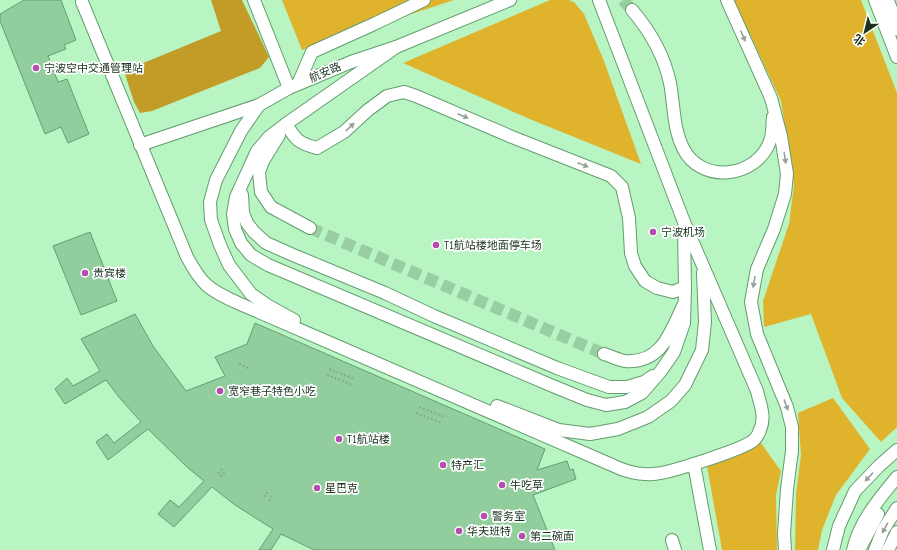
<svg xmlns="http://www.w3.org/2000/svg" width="897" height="550" font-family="'PT Sans Narrow','Noto Sans SC',sans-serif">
	<rect width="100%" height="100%" fill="#b8f5c3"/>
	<!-- green -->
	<g fill="#dfb32c">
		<path d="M282,0H454L302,50Z"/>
		<path d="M550,0H569L574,2L584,14L604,61L641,164L532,120L403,63Z"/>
		<path d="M734,0H861L897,93V427L881,442L842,398L811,314L764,327L763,301L789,224L794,185L781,101Z"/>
		<path d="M833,398L870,449L836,495L822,530L818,550H795L796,494L801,455L798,413Z"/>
		<path d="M761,443L781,471L776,495L777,550H722L707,466L729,459Z"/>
	</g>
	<!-- forest -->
	<path fill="#c29c26" d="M211,0H242L269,57L260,68L152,111L140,113L134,102L124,71L221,31Z"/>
	<!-- building -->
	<g fill="#92ce9d" stroke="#649e70">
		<path d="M24,0H61L76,40L64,45L66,49L48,56L58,82L67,79L89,134L68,143L61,127L45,134L0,21V14Z"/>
		<path d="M90,232L117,301L81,315L53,246Z"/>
		<path d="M135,314L153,346L186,391L225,376L215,357L247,344L255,323L545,449L537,470L567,461L570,470L573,469L576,479L533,495L555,550H314L281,534L271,550H259L273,529L235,505L212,487L174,527L158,514L170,500L179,507L204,481L188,468L148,429L108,460L96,442L107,434L114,443L141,422L118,396L106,380L65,404L55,389L67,378L73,386L100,371L81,339Z"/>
	</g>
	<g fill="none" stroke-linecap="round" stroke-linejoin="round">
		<!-- minor-tunnel -->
		<g stroke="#98cea2" stroke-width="12" stroke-dasharray="12 6" stroke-linecap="butt">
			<path d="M623,0L632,10"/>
			<path d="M310,228L604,354"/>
		</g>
		<defs>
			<g id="minor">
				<path d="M254,0L289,88"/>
				<path d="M727,0L771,98L781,136L787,174L785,194L774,229L757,269L751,302L757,334L787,407L792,427V451L787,489L784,534L785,550"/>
				<path d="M875,0L897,57"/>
				<path d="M82,2L187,257C202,285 209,290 238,303L612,465C624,471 639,475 653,474C667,474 744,449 754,440C756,438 759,433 760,430C766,417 760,404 757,391L684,222L599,0"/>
				<path d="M632,10C650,31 664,55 670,83C674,104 673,128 683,148C701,185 757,178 770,141C773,134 772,124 773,117"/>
				<path d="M396,47L286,124L269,137L257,151L236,197L233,214L235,229L241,243L251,255L268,265L548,384L587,400L606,405L625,402L642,393L661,371L674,352L684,323L685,287L684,229"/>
				<path d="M298,84L312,52L374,24L424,0"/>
				<path d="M259,105L241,131L216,180L210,202L211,220L220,245L229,265L251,294L267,305L294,320"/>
				<path d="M286,124C296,140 298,143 317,148L344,132L368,110L387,96L404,92L416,96L512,137L611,176L622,187L629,218L631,253L635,266L645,281L657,288L673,292L685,287"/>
				<path d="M279,135L263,161L259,172L261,192L271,207L310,228"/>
				<path d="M140,145L259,105L289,88L351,62L396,47L510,0"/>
				<path d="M242,195L243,213L247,223L254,232L266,243L293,255L385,293L434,316L557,368L609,387H627L644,382L653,376"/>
				<path d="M604,354C611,356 618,360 625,361C661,364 670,333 683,306"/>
				<path d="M497,406L559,430L590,434L618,429L648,417L671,401L685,385L702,350L705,322L703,273"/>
				<path d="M694,464L710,550"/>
				<path d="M672,540L675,550"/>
				<path d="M833,550L839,526L855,491L879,466L897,450"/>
				<path d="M853,550C859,522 879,499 897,477"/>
				<path d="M859,550L878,514"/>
				<path d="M875,550L883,530L897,508"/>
				<path d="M888,550L897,532"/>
			</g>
			<path id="major" d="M886,0L897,28"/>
		</defs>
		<!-- minor casing -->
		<use href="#minor" stroke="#639d6e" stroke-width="14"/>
		<!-- major casing -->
		<use href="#major" stroke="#639d6e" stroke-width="17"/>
		<!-- path -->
		<g stroke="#7eae87" stroke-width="2" stroke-dasharray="2 2" stroke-linecap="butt">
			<path d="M239,364L248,368"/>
			<path d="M329,369L355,379"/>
			<path d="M327,375L353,385"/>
			<path d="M419,407L445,417"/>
			<path d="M416,413L442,423"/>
			<path d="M221,469L225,475"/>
			<path d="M218,472L223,478"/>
			<path d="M264,497L268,491"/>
			<path d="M269,501L273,494"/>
		</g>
		<!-- minor -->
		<use href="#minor" stroke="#fff" stroke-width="12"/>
		<!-- major -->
		<use href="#major" stroke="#fff" stroke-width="15"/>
	</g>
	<!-- one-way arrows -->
	<defs><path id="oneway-solid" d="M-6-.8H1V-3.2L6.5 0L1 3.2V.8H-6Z"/></defs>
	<g fill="#97a299">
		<use href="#oneway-solid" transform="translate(743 36) rotate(66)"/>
		<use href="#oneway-solid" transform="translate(463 116) rotate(23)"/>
		<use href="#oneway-solid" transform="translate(350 127) rotate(-43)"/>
		<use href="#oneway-solid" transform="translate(785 158) rotate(81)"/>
		<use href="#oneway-solid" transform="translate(583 165) rotate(21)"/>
		<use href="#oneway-solid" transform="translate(754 282) rotate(100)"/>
		<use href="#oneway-solid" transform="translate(786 405) rotate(70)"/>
		<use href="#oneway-solid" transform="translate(869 477) rotate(133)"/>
		<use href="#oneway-solid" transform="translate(885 528) rotate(119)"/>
	</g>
	<!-- markers -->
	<g fill="#b54db0" stroke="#fff" stroke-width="1.5">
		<circle cx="36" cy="68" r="4"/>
		<circle cx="653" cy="232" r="4"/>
		<circle cx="436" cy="245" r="4"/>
		<circle cx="85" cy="273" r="4"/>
		<circle cx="220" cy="391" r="4"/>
		<circle cx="339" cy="439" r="4"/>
		<circle cx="443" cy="465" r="4"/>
		<circle cx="502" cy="485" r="4"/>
		<circle cx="317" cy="488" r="4"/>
		<circle cx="484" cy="516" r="4"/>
		<circle cx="459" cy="531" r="4"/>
		<circle cx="522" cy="536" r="4"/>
	</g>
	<g text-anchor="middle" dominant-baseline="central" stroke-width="3.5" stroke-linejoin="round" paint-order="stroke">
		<!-- poi labels -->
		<g font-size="11" fill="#18301d" stroke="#fff" text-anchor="start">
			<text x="44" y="68">宁波空中交通管理站</text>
			<text x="661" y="232">宁波机场</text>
			<text x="444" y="245">T1航站楼地面停车场</text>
			<text x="93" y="273">贵宾楼</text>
			<text x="228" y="391">宽窄巷子特色小吃</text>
			<text x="347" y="439">T1航站楼</text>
			<text x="451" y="465">特产汇</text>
			<text x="510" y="485">牛吃草</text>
			<text x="325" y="488">星巴克</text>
			<text x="492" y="516">警务室</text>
			<text x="467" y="531">华夫班特</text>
			<text x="530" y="536">第二碗面</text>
		</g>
		<!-- street labels -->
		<g font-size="11" fill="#18301d" stroke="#fff">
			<text transform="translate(325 72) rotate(-23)">航安路</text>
		</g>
	</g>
	<!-- north arrow -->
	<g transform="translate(865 32) rotate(215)" stroke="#ffffff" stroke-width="3" paint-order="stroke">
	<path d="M0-3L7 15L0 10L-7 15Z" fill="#18301d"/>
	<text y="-6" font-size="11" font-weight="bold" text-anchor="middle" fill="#18301d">北</text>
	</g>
</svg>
